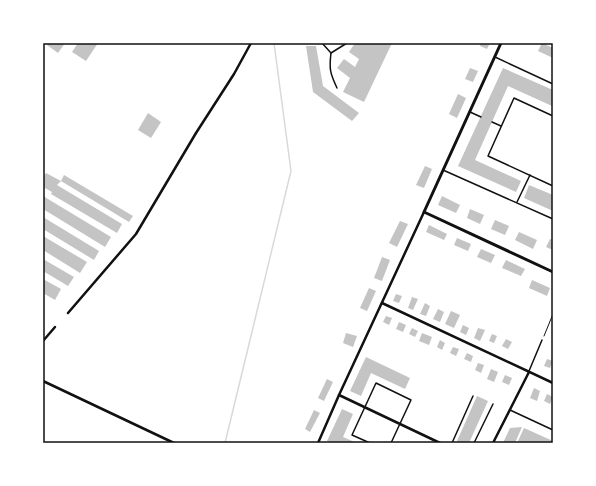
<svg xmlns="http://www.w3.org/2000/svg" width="596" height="486" font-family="'Open Sans',sans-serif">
	<rect width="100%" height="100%" fill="#fff"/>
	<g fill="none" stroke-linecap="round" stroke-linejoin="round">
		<!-- stream -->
		<path stroke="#d9d9d9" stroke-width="1.5" d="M225,443L291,171L274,43"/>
	</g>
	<!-- building -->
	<g fill="#c4c4c4">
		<path d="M48,43H65L58,53L47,45Z"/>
		<path d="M78,43H98L86,61L72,52Z"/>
		<path d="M355,43H365L366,44L367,43H392L364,102L343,92L350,78L337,68L344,59L355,67L359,59L349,52Z"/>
		<path d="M481,43H490L487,49L480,46Z"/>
		<path d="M542,43L553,48V58L538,51Z"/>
		<path d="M306,46H316L323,86L359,113L352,121L313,92Z"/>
		<path d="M470,68L478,71L473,82L465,79Z"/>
		<path d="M503,68L553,90V104L552,106L508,86L475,160L521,181L516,192L458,166Z"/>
		<path d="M458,94L466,98L457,118L449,114Z"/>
		<path d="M148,113L161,122L151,138L138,130Z"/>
		<path d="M425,166L432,169L424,188L416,185Z"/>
		<path d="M46,173L61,181L57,185L122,224L117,233L51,194L52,192L45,188L43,192V178Z"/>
		<path d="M64,175L133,216L129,222L61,181Z"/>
		<path d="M529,185L553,195V211L524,198Z"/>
		<path d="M43,196L111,237L105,247L43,209Z"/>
		<path d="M442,196L460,205L456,213L438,205Z"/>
		<path d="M470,209L484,215L480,224L467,218Z"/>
		<path d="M43,217L99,251L94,260L43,229Z"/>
		<path d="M495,220L509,226L505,235L491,229Z"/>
		<path d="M400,221L408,224L397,247L389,243Z"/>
		<path d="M429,225L447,234L444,240L426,232Z"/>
		<path d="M519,232L537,240L533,249L515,240Z"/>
		<path d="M43,236L87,262L80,273L43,250Z"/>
		<path d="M457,238L471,244L468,251L454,245Z"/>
		<path d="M550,239L553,240V250L546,247Z"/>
		<path d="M481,249L495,255L491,263L477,257Z"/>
		<path d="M382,257L390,260L382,281L374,278Z"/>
		<path d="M43,259L74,277L68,286L43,271Z"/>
		<path d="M506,260L525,269L521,276L502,268Z"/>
		<path d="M43,279L61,289L55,300L43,293Z"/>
		<path d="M532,280L550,288L547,296L529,288Z"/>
		<path d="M369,288L376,291L367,311L360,308Z"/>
		<path d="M396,294L402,296L399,303L393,301Z"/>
		<path d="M412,297L418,299L413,310L408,308Z"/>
		<path d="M425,303L430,306L426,316L420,314Z"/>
		<path d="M438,309L444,312L440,322L433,319Z"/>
		<path d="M451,311L460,315L454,328L445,324Z"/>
		<path d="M386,316L392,318L389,325L383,322Z"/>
		<path d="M399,322L406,325L403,332L396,329Z"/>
		<path d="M463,325L469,328L466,335L460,332Z"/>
		<path d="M412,328L418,331L415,337L409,334Z"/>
		<path d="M478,328L485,330L480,341L474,338Z"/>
		<path d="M346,333L357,336L353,347L343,343Z"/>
		<path d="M422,333L432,337L429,345L419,341Z"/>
		<path d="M492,334L497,336L494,343L489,341Z"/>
		<path d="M506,339L512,342L508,349L502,346Z"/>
		<path d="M440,340L445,343L442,350L437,347Z"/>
		<path d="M453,347L459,349L456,356L450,353Z"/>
		<path d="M467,353L473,356L471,362L464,359Z"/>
		<path d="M366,357L410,378L405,389L371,373L361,396L350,391Z"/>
		<path d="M547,359L553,361L550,368L544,366Z"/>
		<path d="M478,363L484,365L481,373L475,370Z"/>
		<path d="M491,369L498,372L494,382L487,379Z"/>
		<path d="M505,375L512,378L509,385L502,382Z"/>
		<path d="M327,379L333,382L324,401L318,398Z"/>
		<path d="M534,388L540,391L537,401L530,398Z"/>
		<path d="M547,394L553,397L550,404L544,401Z"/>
		<path d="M477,396L488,401L469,443H460L457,441Z"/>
		<path d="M342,409L353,414L343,437L357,443H331L327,441Z"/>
		<path d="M314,410L320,413L310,432L305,429Z"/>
		<path d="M522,427L515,443H503L510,428Z"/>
		<path d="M524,428L553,441V443H522L518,441Z"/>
	</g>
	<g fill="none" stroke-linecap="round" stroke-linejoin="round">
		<!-- path -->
		<path stroke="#111" stroke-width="1" d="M544,336L553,314"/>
		<!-- service -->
		<g stroke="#111" stroke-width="1.5">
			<path d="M322,43L331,53L347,43"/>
			<path d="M331,53C329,69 330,73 337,88"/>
			<path d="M495,57L553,84"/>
			<path d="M470,112L481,117"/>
			<path d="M553,116L514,98L488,156L553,186"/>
			<path d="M492,122L501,126"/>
			<path d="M443,170L553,219"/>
			<path d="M517,202L530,175"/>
			<path d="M529,371L542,340"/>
			<path d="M510,410L553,430"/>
			<path d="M370,443L352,435L376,383L411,400L391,443"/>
			<path d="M452,443L473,396"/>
			<path d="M474,443L493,404"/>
		</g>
		<!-- minor -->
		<g stroke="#111" stroke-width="2.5">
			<path d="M382,303L553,383"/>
			<path d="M68,313L136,234L196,133L234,74L251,43"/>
			<path d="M43,341L55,327"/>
			<path d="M43,381L174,443"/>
			<path d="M339,395L440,443"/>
			<path d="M318,443L339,395L424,212"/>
			<path d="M493,443L529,372"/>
		</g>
		<!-- tertiary -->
		<path stroke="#111" stroke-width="3" d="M501,43L424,212L553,272"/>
	</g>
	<!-- border -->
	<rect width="596" height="486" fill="none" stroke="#ffffff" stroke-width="88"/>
	<rect x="44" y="44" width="508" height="398" fill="none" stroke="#111" stroke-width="1.5"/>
</svg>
